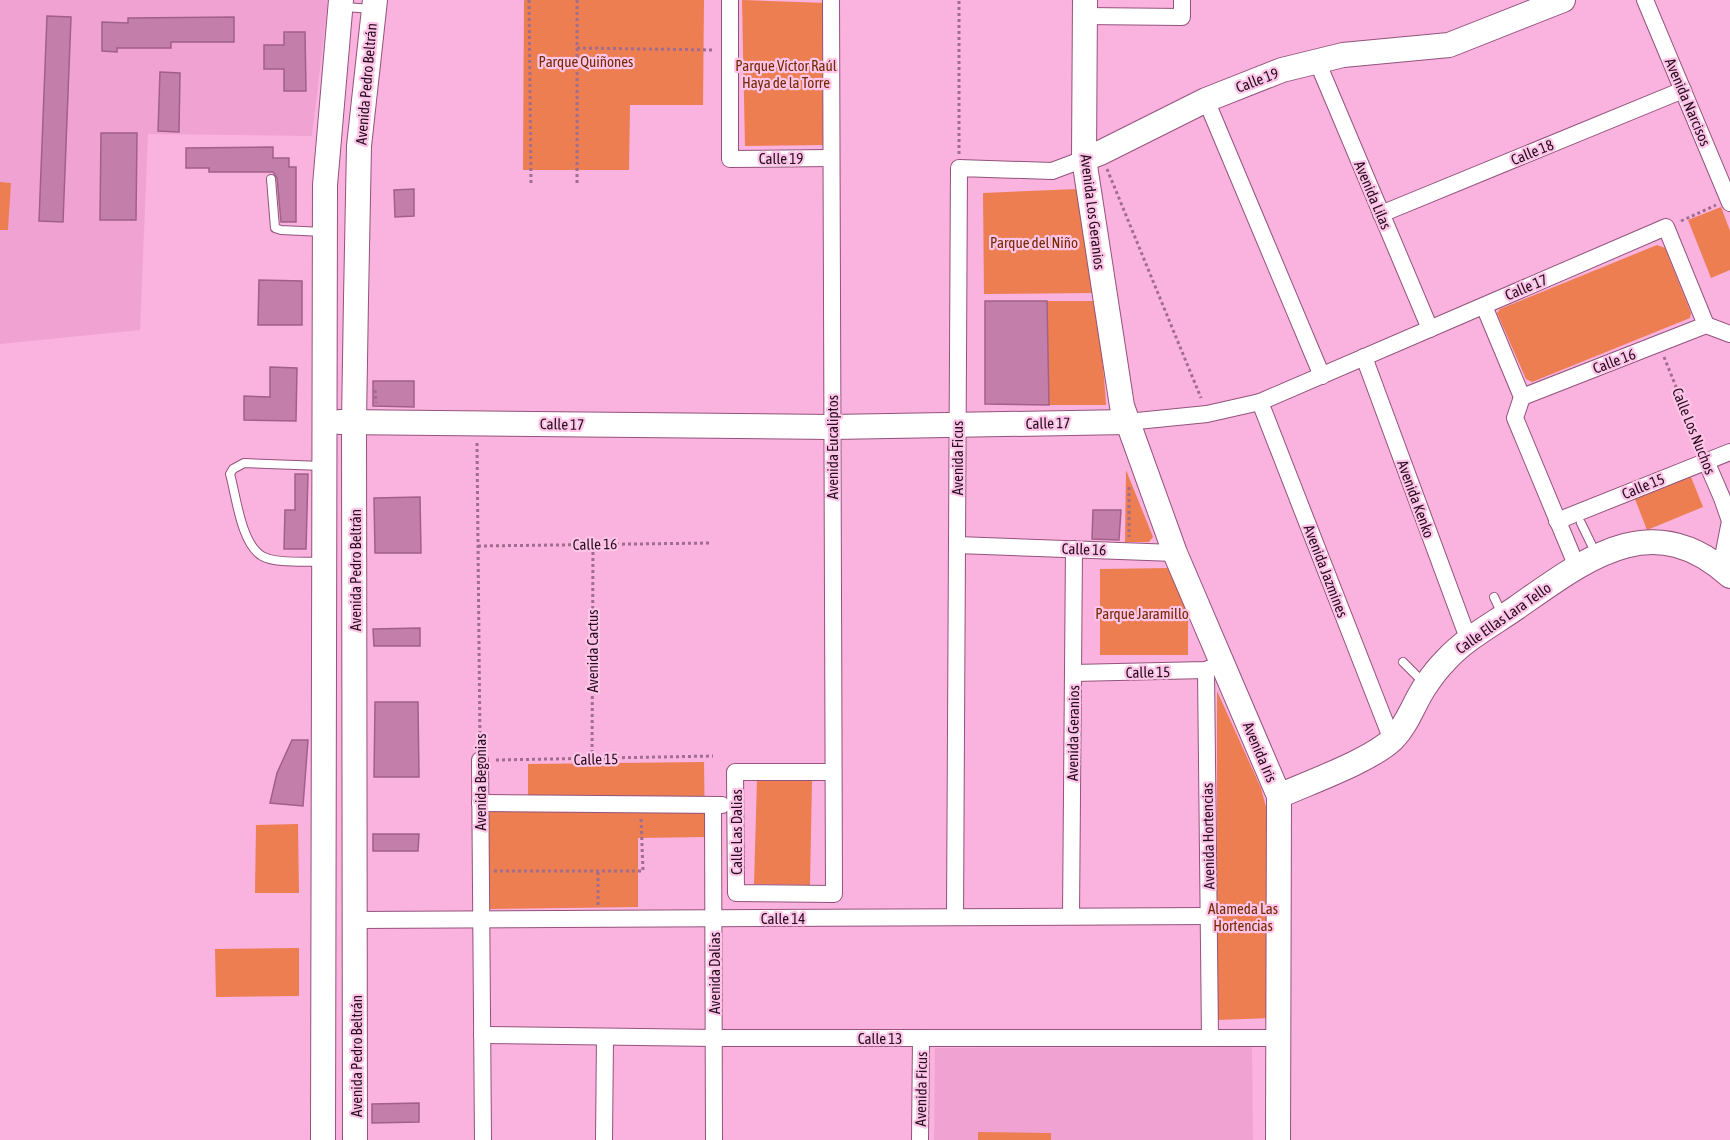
<svg xmlns="http://www.w3.org/2000/svg" width="1730" height="1140" font-family="'Asap Condensed',sans-serif">
	<rect width="100%" height="100%" fill="#fab2de"/>
	<!-- built -->
	<g fill="#f0a3d2">
		<path d="M0,0H328L312,136L148,134L140,330L0,344Z"/>
		<path d="M1252,1047L1253,1140H934L935,1048Z"/>
	</g>
	<!-- green -->
	<g fill="#ed7e51">
		<path d="M524,0H704L703,105H630L629,170H523Z"/>
		<path d="M742,0L827,3L828,145L745,146Z"/>
		<path d="M0,182L11,183L8,230H0Z"/>
		<path d="M1078,189L1093,293L984,294L983,193Z"/>
		<path d="M1721,207L1730,231V270L1711,278L1688,220Z"/>
		<path d="M1657,245L1665,248L1691,313L1690,318L1532,382L1526,379L1497,313L1500,309Z"/>
		<path d="M1047,301H1093C1100,335 1104,370 1106,405H1049Z"/>
		<path d="M1126,470L1153,537L1149,542H1125Z"/>
		<path d="M1691,477L1703,507L1647,530L1635,499Z"/>
		<path d="M1171,568L1188,612V655H1100V569Z"/>
		<path d="M1217,691L1261,788L1268,815L1271,1018L1217,1020Z"/>
		<path d="M704,762L705,837L638,838V907L488,909V810L528,809V764Z"/>
		<path d="M757,779L812,780L810,885L754,884Z"/>
		<path d="M298,824L299,893H255L256,825Z"/>
		<path d="M299,948V996L216,997L215,949Z"/>
		<path d="M978,1132L1051,1133V1140H978Z"/>
	</g>
	<!-- building -->
	<g fill="#c37faa" stroke="#a06089" stroke-width="1.5">
		<path d="M47,16L71,17L63,222L39,221Z"/>
		<path d="M234,17V42H171V48H117V52L102,51V22L128,23V18Z"/>
		<path d="M284,32H305L306,91H284V69H264V45H284Z"/>
		<path d="M160,72L180,73L179,132L158,131Z"/>
		<path d="M101,133H137L136,220H100Z"/>
		<path d="M273,147V158H289V167H296V222H281L277,178L273,172H209V168H186V148Z"/>
		<path d="M414,189V216L395,217L394,190Z"/>
		<path d="M259,280L302,281V325H258Z"/>
		<path d="M985,301H1047L1049,405L985,404Z"/>
		<path d="M270,367L297,368L296,421L244,420V396L270,397Z"/>
		<path d="M373,381H414V407L373,406Z"/>
		<path d="M295,474H308L306,549H284L285,510H295Z"/>
		<path d="M420,497L421,553H375L374,498Z"/>
		<path d="M1093,510H1121L1119,540L1092,539Z"/>
		<path d="M420,628V646H374L373,629Z"/>
		<path d="M375,702H418L419,777H374Z"/>
		<path d="M292,740H308L303,806L270,803L277,773Z"/>
		<path d="M373,834H419L418,851H373Z"/>
		<path d="M419,1103V1122L372,1123V1104Z"/>
	</g>
	<g fill="none" stroke-linecap="round" stroke-linejoin="round">
		<defs>
			<g id="lane">
				<path d="M344,7L373,9"/>
				<path d="M271,179L275,228L281,230L324,232"/>
				<path d="M323,466L244,463L233,469L230,474C236,495 241,544 262,556C275,564 307,561 323,562"/>
				<path d="M1581,523L1597,556"/>
				<path d="M1494,597L1502,614"/>
				<path d="M1403,662L1424,683"/>
			</g>
			<g id="street">
				<path d="M730,0V159L831,158"/>
				<path d="M831,0L834,894L736,893L735,772H833"/>
				<path d="M1645,0L1730,203"/>
				<path d="M1085,16L1182,17V0"/>
				<path d="M1317,61L1430,329"/>
				<path d="M1206,100L1322,376"/>
				<path d="M1381,214L1683,90"/>
				<path d="M1484,306L1522,397L1515,418L1577,567"/>
				<path d="M1364,357L1469,641"/>
				<path d="M1522,397L1706,325L1730,334"/>
				<path d="M1260,402L1392,740"/>
				<path d="M1127,422L1207,414L1260,402L1666,227L1706,325"/>
				<path d="M1706,461L1722,498L1730,521L1721,567"/>
				<path d="M1557,521L1730,452"/>
				<path d="M957,545L1175,553"/>
				<path d="M1206,670L1210,1038"/>
				<path d="M1073,673L1206,670L1215,666"/>
				<path d="M480,760L483,1140"/>
				<path d="M480,803L722,805"/>
				<path d="M713,806L714,1140"/>
				<path d="M1071,916L1074,549"/>
				<path d="M955,917L959,168L1052,171L1084,159"/>
				<path d="M356,920L1209,916"/>
				<path d="M482,1035L715,1038H1278"/>
				<path d="M604,1140L605,1037"/>
				<path d="M920,1140L921,1038"/>
			</g>
			<g id="secondary">
				<path d="M1085,0L1084,159L1122,406L1175,553L1279,796L1278,1140"/>
				<path d="M1084,159L1100,153L1206,100L1282,70L1343,55L1449,45L1563,0"/>
				<path d="M340,422L832,427L1127,422"/>
				<path d="M1279,796C1310,782 1370,761 1393,739C1408,724 1414,702 1426,685C1432,676 1439,667 1446,660C1465,639 1493,624 1516,608C1585,560 1652,505 1730,576"/>
				<path d="M323,1140L325,185L341,0"/>
				<path d="M355,1140L354,422L356,299L359,146L375,0"/>
			</g>
		</defs>
		<!-- lane casing -->
		<use href="#lane" stroke="#93537c" stroke-width="10"/>
		<!-- street casing -->
		<use href="#street" stroke="#93537c" stroke-width="18"/>
		<!-- secondary casing -->
		<use href="#secondary" stroke="#93537c" stroke-width="26"/>
		<!-- path -->
		<g stroke="#a16d8e" stroke-width="3" stroke-dasharray="3 3" stroke-linecap="butt">
			<path d="M529,0L531,184"/>
			<path d="M577,0V184"/>
			<path d="M577,48L714,50"/>
			<path d="M959,154V0"/>
			<path d="M1107,169L1201,398"/>
			<path d="M1681,221L1716,205"/>
			<path d="M1664,357L1701,449"/>
			<path d="M375,390L376,403"/>
			<path d="M477,443L480,746"/>
			<path d="M1129,487V537"/>
			<path d="M478,546L712,543"/>
			<path d="M592,759L593,544"/>
			<path d="M496,760L713,756"/>
			<path d="M494,871H643L641,819"/>
			<path d="M598,905V871"/>
		</g>
		<!-- lane -->
		<use href="#lane" stroke="#fff" stroke-width="8"/>
		<!-- street -->
		<use href="#street" stroke="#fff" stroke-width="16"/>
		<!-- secondary -->
		<use href="#secondary" stroke="#fff" stroke-width="24"/>
	</g>
	<g text-anchor="middle" dominant-baseline="central" stroke-width="4.5" stroke-linejoin="round" paint-order="stroke">
		<!-- park labels -->
		<g font-size="15" fill="#742901" stroke="#ffc5e8">
			<text x="586" y="61">Parque Quiñones</text>
			<text x="786" y="65">Parque Víctor Raúl<tspan x="786" dy="17">Haya de la Torre</tspan></text>
			<text x="1034" y="242">Parque del Niño</text>
			<text x="1142" y="613">Parque Jaramillo</text>
			<text x="1243" y="908">Alameda Las<tspan x="1243" dy="17">Hortencias</tspan></text>
		</g>
		<!-- street labels -->
		<g font-size="15" fill="#260d1e" stroke="#ffc5e8">
			<text transform="translate(1257 80) rotate(-21)">Calle 19</text>
			<text transform="translate(366 84) rotate(-85)">Avenida Pedro Beltrán</text>
			<text transform="translate(1688 102) rotate(67)">Avenida Narcisos</text>
			<text transform="translate(1532 152) rotate(-22)">Calle 18</text>
			<text x="781" y="158">Calle 19</text>
			<text transform="translate(1373 195) rotate(67)">Avenida Lilas</text>
			<text transform="translate(1093 212) rotate(83)">Avenida Los Geranios</text>
			<text transform="translate(1526 287) rotate(-23)">Calle 17</text>
			<text transform="translate(1614 361) rotate(-21)">Calle 16</text>
			<text transform="translate(1048 423) rotate(-1)">Calle 17</text>
			<text transform="translate(562 424) rotate(1)">Calle 17</text>
			<text transform="translate(1694 431) rotate(68)">Calle Los Nuchos</text>
			<text transform="translate(832 447) rotate(-90)">Avenida Eucaliptos</text>
			<text transform="translate(957 458) rotate(-90)">Avenida Ficus</text>
			<text transform="translate(1643 486) rotate(-22)">Calle 15</text>
			<text transform="translate(1416 499) rotate(70)">Avenida Kenko</text>
			<text transform="translate(595 544) rotate(-1)">Calle 16</text>
			<text transform="translate(1084 549) rotate(2)">Calle 16</text>
			<text transform="translate(355 570) rotate(-90)">Avenida Pedro Beltrán</text>
			<text transform="translate(1326 571) rotate(69)">Avenida Jazmines</text>
			<text transform="translate(1503 618) rotate(-35)">Calle Ellas Lara Tello</text>
			<text transform="translate(592 651) rotate(-90)">Avenida Cactus</text>
			<text transform="translate(1148 672) rotate(-1)">Calle 15</text>
			<text transform="translate(1073 733) rotate(-89)">Avenida Geranios</text>
			<text transform="translate(1260 752) rotate(67)">Avenida Iris</text>
			<text transform="translate(596 759) rotate(-1)">Calle 15</text>
			<text transform="translate(480 782) rotate(-90)">Avenida Begonias</text>
			<text transform="translate(736 832) rotate(-90)">Calle Las Dalias</text>
			<text transform="translate(1208 836) rotate(-91)">Avenida Hortencias</text>
			<text x="783" y="918">Calle 14</text>
			<text transform="translate(714 973) rotate(-90)">Avenida Dalias</text>
			<text x="880" y="1038">Calle 13</text>
			<text transform="translate(356 1056) rotate(-90)">Avenida Pedro Beltrán</text>
			<text transform="translate(921 1089) rotate(-89)">Avenida Ficus</text>
		</g>
	</g>
</svg>
